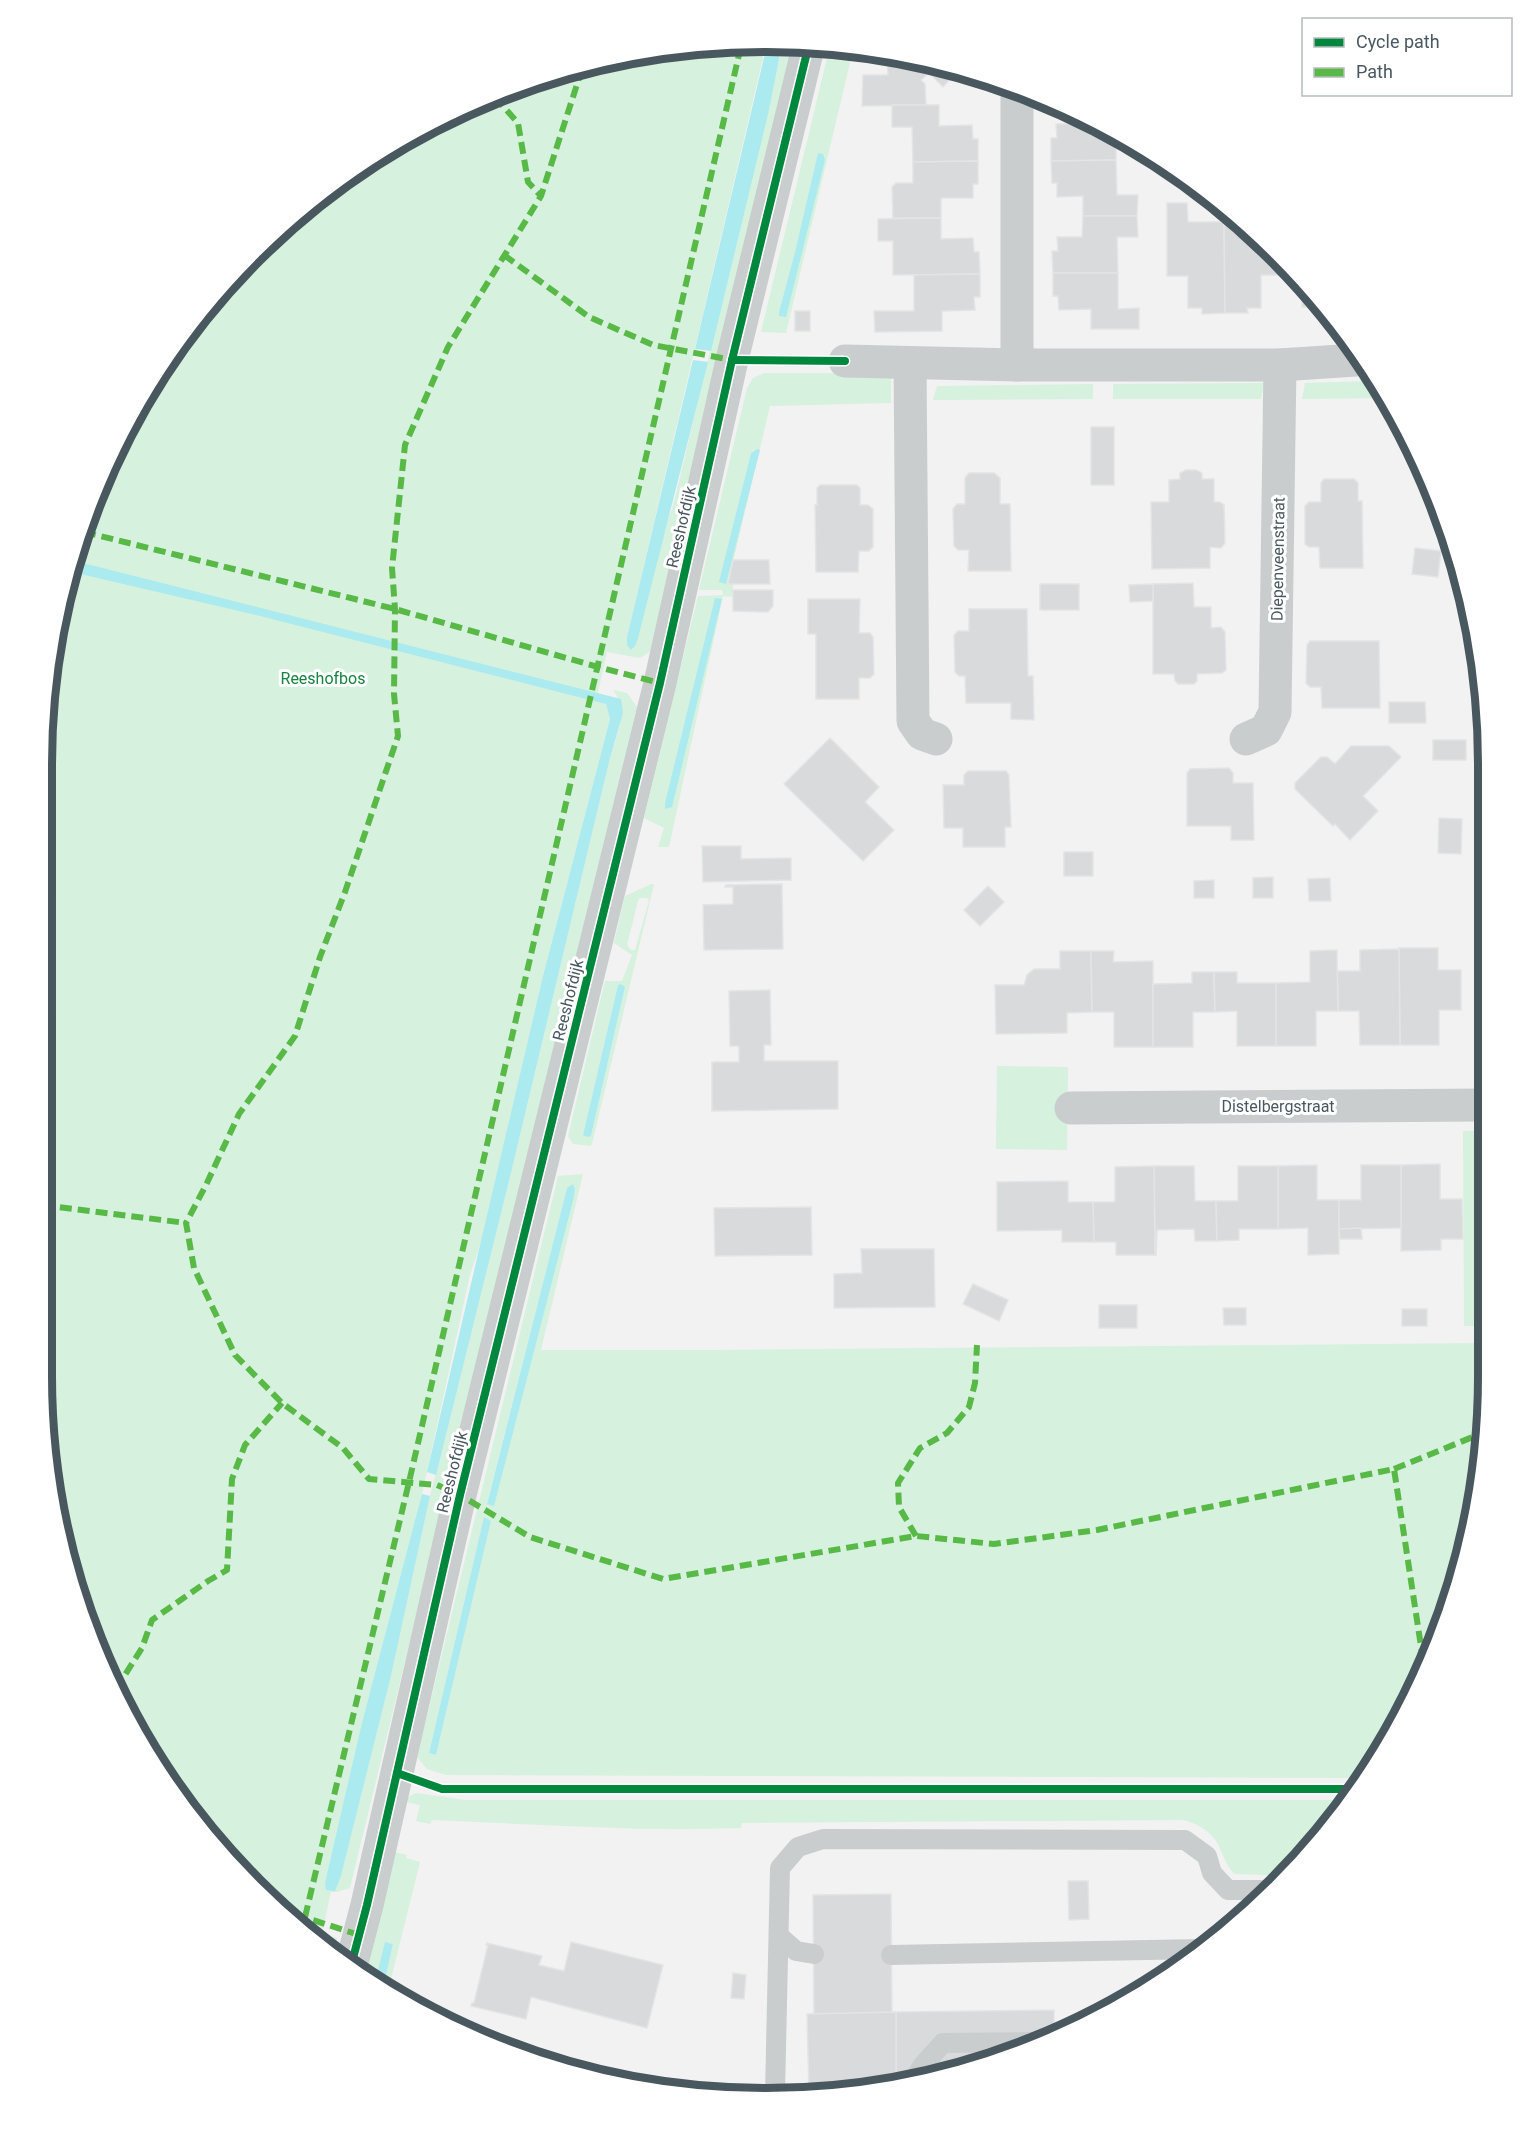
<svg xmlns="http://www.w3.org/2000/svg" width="1530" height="2141" font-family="Roboto,sans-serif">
	<rect width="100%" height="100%" fill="#f2f2f2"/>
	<!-- green -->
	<g fill="#d6f1de" fill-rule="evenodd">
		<path d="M797,44L651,651L640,658L607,652L596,701L606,704L610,719L543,976L482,1240L470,1275L422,1494L332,1890H335L341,1876L391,1676L430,1496L510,1177L610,758C616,736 630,711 613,690L627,693L637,707L350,1888L337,1892H331L322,1933L337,1938L335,1950L288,1919L164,1777L97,1653L67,1563L42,1376V765L56,624L97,489L139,403L221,289L289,221L404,139L533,80L671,48L766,45L627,637V645L674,502L783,45Z"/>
		<path d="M830,46L853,50L786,333L761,332L828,54L847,59L848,52ZM818,154L825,160L779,316V312L795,252Z"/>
		<path d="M764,373H891V403L770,406L728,583L733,584V597L723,596L669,847H658L664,828L644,818L698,596L723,595L722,590H699L747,388L753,378ZM754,450H760L726,583L720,582L751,453Z"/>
		<path d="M1371,381L1382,398L1302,399L1305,383Z"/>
		<path d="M1264,383L1261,399H1113V384Z"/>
		<path d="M1093,384V399L933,400L937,386Z"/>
		<path d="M1476,639L1482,670L1483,872H1479Z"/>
		<path d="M651,884H654L593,1140L591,1146L573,1144L568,1136L605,981H622L632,955L614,943L625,896ZM640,898H647L649,901L635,950H631L627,945L638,901ZM621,984L625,987L591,1136L583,1135L618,985Z"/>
		<path d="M997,1066L1068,1067L1067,1150L996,1149Z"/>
		<path d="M1485,1131L1486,1326H1464L1463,1131Z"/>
		<path d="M583,1174L541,1350H712L1486,1343V1423L1463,1563L1413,1696L1363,1778L446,1775L427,1769L417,1757L558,1176ZM567,1188L575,1189L574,1197L494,1505L487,1503ZM484,1517L491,1521L436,1755L429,1753Z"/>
		<path d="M416,1793L466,1800H1348L1338,1816L1281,1878L1268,1879V1875L1235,1874C1228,1868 1226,1862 1222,1853C1215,1834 1202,1825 1183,1820L742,1823L741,1828C638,1832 534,1824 432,1820L430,1824L416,1821L420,1805L406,1802V1798Z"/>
		<path d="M394,1852L407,1855L406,1858L420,1862L389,1987L384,1984L393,1944L385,1943L376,1978L366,1971Z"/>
	</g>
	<!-- water -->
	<g fill="#abeaef">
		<path d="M767,45H782L768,114L711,351L695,349Z"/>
		<path d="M818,153L823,154L825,160L786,317L779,316V312L795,252Z"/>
		<path d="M693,360L708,362L638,638L635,646L631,650L627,645V637Z"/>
		<path d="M757,449L760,450L726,584L719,582L751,453Z"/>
		<path d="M75,561L621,699L623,713L610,758L510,1177L436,1475L427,1472L543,976L610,719L606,704L602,703L260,616L72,572Z"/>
		<path d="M715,598L722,599L672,807L665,809V803Z"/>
		<path d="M621,984L625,987L591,1136L587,1137L583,1135L618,985Z"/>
		<path d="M573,1184L575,1189L574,1197L494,1506L487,1504L567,1188Z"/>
		<path d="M422,1494L430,1496L391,1676L341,1876L335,1891L326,1890L325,1883L361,1727Z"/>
		<path d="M484,1517L491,1521L436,1755L429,1753Z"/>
		<path d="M385,1942L393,1944L384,1984L376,1978Z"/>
	</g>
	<!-- building -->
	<g fill="#d8dadb" stroke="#e3e4e5" stroke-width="1.5">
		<path d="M889,56L952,67L965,72L956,81L952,77L943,87L929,73L921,80L925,84L926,105L862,106L863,75H888L887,59Z"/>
		<path d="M892,105H939V126L972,125L973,139H978V161L913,162L912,127H892Z"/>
		<path d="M1081,115L1116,136V160L1051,161V138H1057L1056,124H1081Z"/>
		<path d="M1116,160L1117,195H1138L1137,216H1083V196L1057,197V183H1052L1051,161Z"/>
		<path d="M978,161V184H973V198H941V218H893L892,187L896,183H913V162Z"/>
		<path d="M1167,203H1187L1188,222H1224L1225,313L1202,314V308H1188V276H1167Z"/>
		<path d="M1083,216H1137L1138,237H1117L1118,273H1053L1052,251H1058L1057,237H1082Z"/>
		<path d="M941,218V239L973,238L974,252H979L980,274L893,275V241H878V219Z"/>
		<path d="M1224,222H1238L1281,262V275H1261V308H1247L1248,313H1225Z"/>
		<path d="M1281,262L1294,275H1281Z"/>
		<path d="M1053,273H1118V309L1139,308V329H1091V309L1059,310L1058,296H1053Z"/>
		<path d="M980,274V297H974L975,310L942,311V331L875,332L874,311H914V275Z"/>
		<path d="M1302,282L1309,289L1325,312H1315V307H1302Z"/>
		<rect x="795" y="311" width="15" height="20"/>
		<rect x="1091" y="427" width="23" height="58"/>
		<path d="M1186,470H1196L1202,473V479H1214V502H1220L1224,505L1225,543L1221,548L1210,547V568L1152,569L1151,502H1169V480L1180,479V473Z"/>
		<path d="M969,473H994L1000,478V504H1010L1011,571H968L969,550H958L954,546L953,509L957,504H965V478Z"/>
		<path d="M1324,479H1354L1358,483V501H1362L1363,568H1320L1319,547H1309L1305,544V506L1309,502H1321V483Z"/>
		<path d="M820,485H857L860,488V505H868L873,509V547L869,551H859L858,572H816L815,505H817V488Z"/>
		<path d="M1415,548L1441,551L1438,577L1412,574Z"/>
		<path d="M733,560H769L770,584H728Z"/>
		<path d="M1193,583L1194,607H1211V628L1221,627L1225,632L1226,670L1222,673L1197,674V681L1194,684H1178L1175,681L1174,674H1153V584Z"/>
		<rect x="1040" y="584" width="39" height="26"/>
		<path d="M1153,584V601L1130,602L1129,585Z"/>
		<path d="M733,590H773V606L768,612L733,611Z"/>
		<path d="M808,599H860L859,633H870L873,637L874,674L870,678H859V699H816V634H808Z"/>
		<path d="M969,609H1027L1028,676H1033L1034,720L1011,719V703H966L965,676H959L955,672L954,635L958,631H969Z"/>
		<path d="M1310,641H1379L1380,708H1322L1321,687H1310L1306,683L1307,645Z"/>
		<path d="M1389,702H1425L1426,723H1389Z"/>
		<path d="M830,738L879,787L865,802L894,830L863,861L784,784Z"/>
		<rect x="1433" y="740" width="33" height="20"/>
		<path d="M1351,746H1389L1401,757L1363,796L1378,811L1350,840L1335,824L1333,826L1295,789V783L1321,757H1327L1335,764Z"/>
		<path d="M1229,768L1233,773V783H1253L1254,840H1231V826H1187V773L1190,769Z"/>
		<path d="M968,771H1006L1009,775L1011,827H1005V847H963V828H944L943,785H964V775Z"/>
		<path d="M1439,818L1462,819L1461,854L1438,853Z"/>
		<path d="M702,846H741V859L791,858V880L703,882Z"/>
		<rect x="1064" y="852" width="29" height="24"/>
		<path d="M1273,877V898H1253V878Z"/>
		<path d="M1330,878L1331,901H1309L1308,879Z"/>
		<path d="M1214,880V898H1194V881Z"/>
		<path d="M782,884L783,949L704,950L703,905L733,904V887H725L726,885Z"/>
		<path d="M988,886L1004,902L980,926L964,910Z"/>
		<path d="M1399,948H1438V970H1461V1010H1439V1045H1400Z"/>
		<path d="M1399,949L1400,1045H1360L1359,1011H1338L1337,971H1360V950Z"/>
		<path d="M1337,950L1338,1011H1316V1046H1276V983L1310,982V951Z"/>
		<path d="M1060,951H1091L1092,1012L1067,1013V1033L996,1034L995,985H1024L1027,975L1034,969H1060Z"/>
		<path d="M1091,951H1114L1113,962L1153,961V1047H1114V1012H1092Z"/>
		<path d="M1192,972H1214L1215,1012H1193V1047H1153V984L1192,983Z"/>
		<path d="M1214,972H1237V983H1276V1046H1237V1011L1215,1012Z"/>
		<path d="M770,990L771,1045H764V1061H838V1109L712,1111V1062H739V1046H730L729,991Z"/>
		<path d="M1440,1164V1199H1462L1463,1239H1441V1250L1401,1251V1165Z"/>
		<path d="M1317,1165V1200H1339V1254L1308,1255V1228L1278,1229V1166Z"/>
		<path d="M1361,1165H1401V1228L1339,1229V1200H1361Z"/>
		<path d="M1154,1166H1194L1195,1201H1216L1217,1241H1195L1194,1229L1157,1230L1156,1255H1155Z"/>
		<path d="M1154,1166L1155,1255H1116V1242H1094L1093,1202H1115V1167Z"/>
		<path d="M1238,1166H1278V1229H1239V1240L1217,1241L1216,1201H1238Z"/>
		<path d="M1068,1181V1202H1093L1094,1242H1062V1230L997,1231V1182Z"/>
		<path d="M811,1207L812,1255L715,1256L714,1208Z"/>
		<path d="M1361,1228L1362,1239H1340L1339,1229Z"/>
		<path d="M861,1249H934L935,1307L834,1308V1274L862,1273Z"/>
		<path d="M973,1284L1008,1300L999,1321L963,1304Z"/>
		<rect x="1099" y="1305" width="38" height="23"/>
		<path d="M1223,1308H1246V1325H1224Z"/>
		<rect x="1402" y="1309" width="25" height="17"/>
		<path d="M1068,1881H1088L1089,1919L1069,1920Z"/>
		<path d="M891,1894L892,2013L814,2014L813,1895Z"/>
		<path d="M571,1942L663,1965L647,2028L531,1997L526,2019L471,2006L472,2003H474L488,1945H486L487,1943L542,1956L539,1965L564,1971Z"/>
		<path d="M733,1973L746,1975L744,1999L731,1998Z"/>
		<path d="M1054,2010V2038L1042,2044L896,2083V2012Z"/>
		<path d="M896,2012V2083L863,2092H809L807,2014Z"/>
	</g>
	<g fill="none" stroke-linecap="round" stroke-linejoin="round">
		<!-- service -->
		<g stroke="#cacdce" stroke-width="20">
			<path d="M779,1936L796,1951L814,1954"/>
			<path d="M891,1955L1201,1949"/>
			<path d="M915,2078L923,2065L943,2043L1046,2042"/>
			<path d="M775,2093L780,1868L798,1847L823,1839L1185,1840L1207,1856L1212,1873L1228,1890H1269"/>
		</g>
		<!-- minor -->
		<g stroke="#cacdce" stroke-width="33">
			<path d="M1017,91V365"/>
			<path d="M845,361L1017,365H1280L1356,360"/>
			<path d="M910,364L913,721L922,734L936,739"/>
			<path d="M1246,739L1266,730L1275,712L1280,365"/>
			<path d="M1071,1108L1484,1105"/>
			<path d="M352,1962L367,1905L460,1495L660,683L732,360L809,44"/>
		</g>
		<!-- quiet -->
		<g stroke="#58b947" stroke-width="6" stroke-dasharray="12 6" stroke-linecap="butt">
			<path d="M582,69L541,196L448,347L405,445L392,568L395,609L394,694L398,736L345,892L320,957L295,1036L239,1114L206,1185L186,1223L194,1268L235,1355L282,1403L343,1448L369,1479L437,1485L460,1495L530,1537L663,1579L916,1536L994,1544L1097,1530L1394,1469L1424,1666"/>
			<path d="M495,97L518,123L528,182L541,196"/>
			<path d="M504,255L589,317L653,345L732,360"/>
			<path d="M84,532L395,609L598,667L660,683"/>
			<path d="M42,1205L186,1223"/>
			<path d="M1394,1469L1485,1432"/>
			<path d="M916,1536L899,1507L898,1483L920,1448L947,1433L969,1407L975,1383L977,1345"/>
			<path d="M116,1689L142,1648L152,1620L208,1581L227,1570L232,1479L245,1445L282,1403"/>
			<path d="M279,1909L359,1935"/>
			<path d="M305,1917L409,1482L741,46"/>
		</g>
		<defs>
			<g id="cycleway">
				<path d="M732,360L845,361"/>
				<path d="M397,1773L442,1789H1356"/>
				<path d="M352,1962L367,1905L460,1495L660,683L732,360L809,44"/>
			</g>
		</defs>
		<!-- cycleway casing -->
		<use href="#cycleway" stroke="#fff" stroke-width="11"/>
		<!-- cycleway -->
		<use href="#cycleway" stroke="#00873e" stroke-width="8"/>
	</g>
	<g text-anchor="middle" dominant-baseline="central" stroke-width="6" stroke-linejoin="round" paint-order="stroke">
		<!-- street labels -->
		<g font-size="16" fill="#49575f" stroke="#fff">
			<text transform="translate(681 527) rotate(-77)">Reeshofdijk</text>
			<text transform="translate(1278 559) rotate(-89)">Diepenveenstraat</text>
			<text transform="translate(568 1000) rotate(-76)">Reeshofdijk</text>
			<text x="1278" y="1106">Distelbergstraat</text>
			<text transform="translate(452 1472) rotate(-76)">Reeshofdijk</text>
		</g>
		<!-- park labels -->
		<g font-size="16" fill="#16833f" stroke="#fff">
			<text x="323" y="678">Reeshofbos</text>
		</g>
	</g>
	<!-- crop -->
	<path d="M0 0H1530V2141H0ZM764 52H766A712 712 0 0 1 1478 764V1376A712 712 0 0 1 766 2088H764A712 712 0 0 1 52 1376V764A712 712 0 0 1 764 52Z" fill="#fff" fill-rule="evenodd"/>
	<path fill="none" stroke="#49575f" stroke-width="8" d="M764 52H766A712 712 0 0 1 1478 764V1376A712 712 0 0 1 766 2088H764A712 712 0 0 1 52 1376V764A712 712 0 0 1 764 52Z"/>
	<!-- legend -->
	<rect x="1302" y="18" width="210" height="78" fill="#ffffff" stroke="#b6bcbf" stroke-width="1.5"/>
	<rect x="1314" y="38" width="30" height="9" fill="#00873e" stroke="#b6bcbf" stroke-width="1.5"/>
	<text x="1356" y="48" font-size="18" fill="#49575f">Cycle path</text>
	<rect x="1314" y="68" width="30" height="9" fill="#58b947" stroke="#b6bcbf" stroke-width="1.5"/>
	<text x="1356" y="78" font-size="18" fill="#49575f">Path</text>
</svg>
